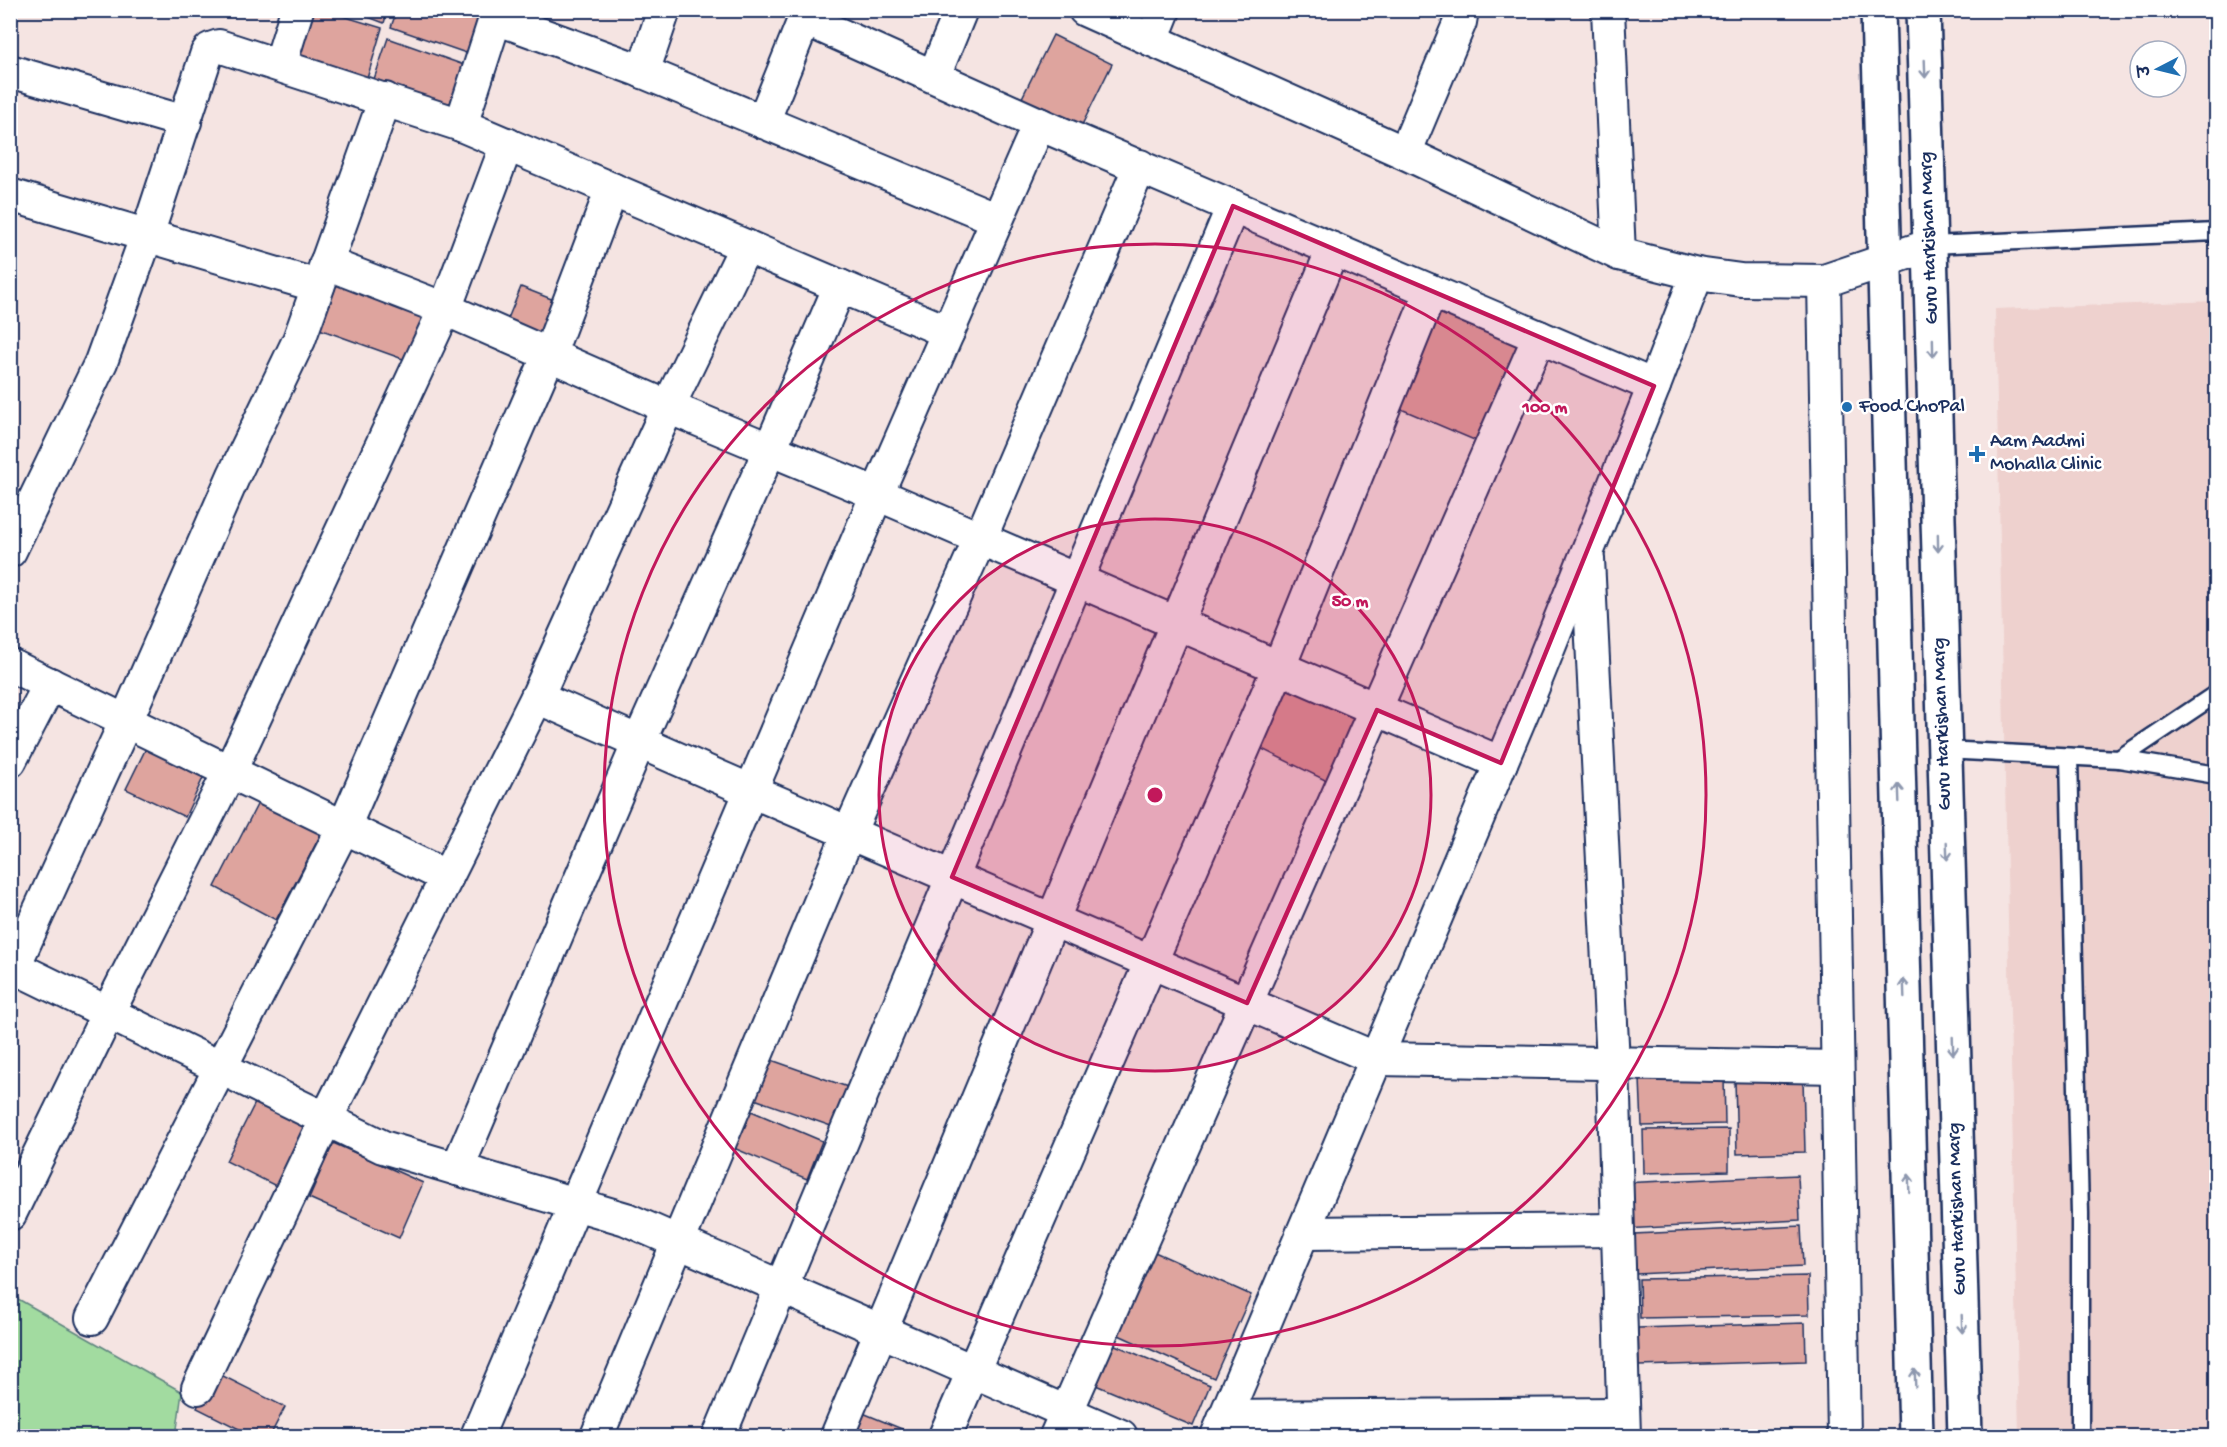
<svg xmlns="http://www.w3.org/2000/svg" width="2227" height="1447" font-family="'Gochi Hand','Playpen Sans Deva',sans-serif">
	<rect width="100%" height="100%" fill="#f5e4e2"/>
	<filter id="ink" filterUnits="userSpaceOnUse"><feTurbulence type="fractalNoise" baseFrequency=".0167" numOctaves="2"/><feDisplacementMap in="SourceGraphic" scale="12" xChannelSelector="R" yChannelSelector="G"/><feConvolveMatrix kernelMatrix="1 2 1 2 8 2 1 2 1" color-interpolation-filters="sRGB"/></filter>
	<g filter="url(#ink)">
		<!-- built -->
		<path fill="#eed1ce" d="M2216,301V1436H2019L1995,309Z"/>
		<!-- green -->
		<path fill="#a2dba0" stroke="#5e857f" stroke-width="1.5" d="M11,1295L182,1392L176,1436H11Z"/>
		<!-- building -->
		<g fill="#dea49e" stroke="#1b2f5e" stroke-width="1.5">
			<path d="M299,10H323L382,28L366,82L285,58Z"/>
			<path d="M350,10H388L384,23Z"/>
			<path d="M397,10H487L472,55L391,27Z"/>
			<path d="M1053,35L1112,64L1075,139L1016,110Z"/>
			<path d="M388,38L464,65L447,112L372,85Z"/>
			<path d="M327,276L433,313L414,363L311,326Z"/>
			<path d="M521,287L564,304L548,344L505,326Z"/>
			<path d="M1436,306L1521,342L1479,442L1394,406Z"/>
			<path d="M1281,681L1358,719L1327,781L1250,743Z"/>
			<path d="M151,738L209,765L185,817L126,789Z"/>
			<path d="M259,801L321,834L276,920L215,887Z"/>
			<path d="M760,1056L859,1091L845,1131L746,1096Z"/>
			<path d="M1724,1076L1725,1124L1642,1126L1640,1079Z"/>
			<path d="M1803,1079L1805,1152L1737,1154L1735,1081Z"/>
			<path d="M257,1099L309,1126L278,1187L226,1161Z"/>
			<path d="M737,1105L822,1141L807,1179L722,1143Z"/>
			<path d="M1729,1129V1171L1644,1173L1643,1130Z"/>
			<path d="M333,1143L423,1183L399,1238L309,1198Z"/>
			<path d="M1798,1175L1800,1220L1623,1229L1621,1183Z"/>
			<path d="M1801,1226L1803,1266L1636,1274L1634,1234Z"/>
			<path d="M1148,1249L1251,1295L1214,1378L1112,1332Z"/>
			<path d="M1808,1276L1809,1315L1640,1318L1639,1279Z"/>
			<path d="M1805,1323L1806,1361L1639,1366L1638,1328Z"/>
			<path d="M1108,1342L1210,1385L1193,1426L1091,1383Z"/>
			<path d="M215,1372L285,1407L270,1436H253L197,1408Z"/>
			<path d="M853,1409L919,1436H842Z"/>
		</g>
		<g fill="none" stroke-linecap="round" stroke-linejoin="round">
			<defs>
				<g id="lane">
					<path d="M1931,245L2216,232"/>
					<path d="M1944,750L2119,759L2216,775"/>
					<path d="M2069,757L2080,1213V1436"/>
					<path d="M2119,759L2216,694"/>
				</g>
				<g id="street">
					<path d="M1085,10L1405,153L1619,254L1697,274"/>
					<path d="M1608,10L1619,254"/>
					<path d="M496,18L636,69L997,219"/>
					<path d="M805,19L1039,124L1654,386"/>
					<path d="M1152,40L1164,10"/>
					<path d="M280,65L297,10"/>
					<path d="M10,71L185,122"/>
					<path d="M643,72L664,10"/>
					<path d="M934,76L961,10"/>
					<path d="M763,122L808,10"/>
					<path d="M461,125L498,10"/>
					<path d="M1405,153L1460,22L1462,10"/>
					<path d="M10,195L318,286"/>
					<path d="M326,263L445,309L668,407L877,494L1501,763"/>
					<path d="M1824,281L1844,1436"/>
					<path d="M10,551L101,362L147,235L207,53L210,49L219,46L461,125L948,332"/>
					<path d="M1588,559L1613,1063L1624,1436"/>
					<path d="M10,665L447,877"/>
					<path d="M537,697L751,791L1377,1059L1837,1067"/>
					<path d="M10,761L50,684"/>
					<path d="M10,965L383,1147L626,1219L1121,1436"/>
					<path d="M10,975L126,721L234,475L299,340L385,99"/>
					<path d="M457,1169L639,742L770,449L840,286"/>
					<path d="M10,1214L108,1013L230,771L445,309L507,144"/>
					<path d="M1304,1233L1618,1230"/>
					<path d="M92,1318L344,827L549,355L612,189"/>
					<path d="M198,1388L326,1119L537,697L668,407L746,246"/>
					<path d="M1225,1417L1622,1414"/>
					<path d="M477,1436L877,494L1039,124"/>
					<path d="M597,1436L849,833L980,539L1140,166"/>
					<path d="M719,1436L1233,206"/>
					<path d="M837,1436L1333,249"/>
					<path d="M945,1436L1279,667L1431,291"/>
					<path d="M1056,1436L1539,337"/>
					<path d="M1217,1436L1533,687L1654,386L1697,274L1741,280L1824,281L1931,245"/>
				</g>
				<g id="secondary">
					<path d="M1878,10L1916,1436"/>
					<path d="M1923,10L1965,1436"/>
				</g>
			</defs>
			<!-- lane casing -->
			<use href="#lane" stroke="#1b2f5e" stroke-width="21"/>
			<!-- street casing -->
			<use href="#street" stroke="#1b2f5e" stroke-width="36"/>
			<!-- secondary casing -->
			<use href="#secondary" stroke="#1b2f5e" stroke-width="38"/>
			<!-- lane -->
			<use href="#lane" stroke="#fff" stroke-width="16"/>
			<!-- street -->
			<use href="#street" stroke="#fff" stroke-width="32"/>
			<!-- secondary -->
			<use href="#secondary" stroke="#fff" stroke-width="33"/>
		</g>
		<!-- one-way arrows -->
		<defs><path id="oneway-shaft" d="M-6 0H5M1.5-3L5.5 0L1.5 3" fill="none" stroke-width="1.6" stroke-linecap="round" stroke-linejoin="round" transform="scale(1.5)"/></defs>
		<g stroke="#8d97ae">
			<use href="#oneway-shaft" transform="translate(1925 69) rotate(88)"/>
			<use href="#oneway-shaft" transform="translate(1933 348) rotate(89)"/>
			<use href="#oneway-shaft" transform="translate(1938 543) rotate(89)"/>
			<use href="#oneway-shaft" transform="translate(1899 793) rotate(-92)"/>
			<use href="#oneway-shaft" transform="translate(1947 851) rotate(88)"/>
			<use href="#oneway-shaft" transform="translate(1904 988) rotate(-92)"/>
			<use href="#oneway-shaft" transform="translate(1953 1046) rotate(88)"/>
			<use href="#oneway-shaft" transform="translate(1909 1183) rotate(-92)"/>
			<use href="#oneway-shaft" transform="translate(1962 1324) rotate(88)"/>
			<use href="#oneway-shaft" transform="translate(1915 1378) rotate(-92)"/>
		</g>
	</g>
	<!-- marked area -->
	<path fill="#c2185b" fill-opacity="0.2" stroke="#c2185b" stroke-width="4.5" stroke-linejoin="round" d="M1233,206L1654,386L1501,763L1377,710L1247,1003L952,877Z"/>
	<!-- distance rings -->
	<circle cx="1155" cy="795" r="276" fill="#c2185b" fill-opacity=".12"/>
	<g fill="none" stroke="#c2185b" stroke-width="3">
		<circle cx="1155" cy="795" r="276"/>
		<circle cx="1155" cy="795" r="551"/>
	</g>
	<!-- markers -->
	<g fill="#1f6fb2" stroke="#fff" stroke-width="2">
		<circle cx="1847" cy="407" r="6"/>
		<path d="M1974 445h6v6h6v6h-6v6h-6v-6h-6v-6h6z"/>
	</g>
	<g text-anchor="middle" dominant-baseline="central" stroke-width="5" stroke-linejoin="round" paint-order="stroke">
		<!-- street labels -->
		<g font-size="20" fill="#1b2f5e" stroke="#fff">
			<text transform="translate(1930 238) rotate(-92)">Guru Harkishan Marg</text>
			<text transform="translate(1943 724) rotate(-92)">Guru Harkishan Marg</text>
			<text transform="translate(1958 1209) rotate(-92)">Guru Harkishan Marg</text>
		</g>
		<!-- poi labels -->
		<g font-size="20" fill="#1b2f5e" stroke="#fff" text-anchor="start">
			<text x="1859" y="407">Food ChoPal</text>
			<text x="1990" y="442">Aam Aadmi<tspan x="1990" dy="23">Mohalla Clinic</tspan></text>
		</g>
	</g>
	<circle cx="1155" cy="795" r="9" fill="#c2185b" stroke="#fff" stroke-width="3"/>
	<g font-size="18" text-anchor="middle" font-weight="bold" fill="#c2185b" stroke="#fff" stroke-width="5" stroke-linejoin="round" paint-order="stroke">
		<text x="1545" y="412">100 m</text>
		<text x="1350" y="606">50 m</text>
	</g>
	<!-- margin -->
	<rect width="2227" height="1447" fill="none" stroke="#fff" stroke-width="36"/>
	<rect x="18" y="18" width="2191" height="1411" fill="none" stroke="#1b2f5e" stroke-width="2" filter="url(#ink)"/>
	<!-- north arrow -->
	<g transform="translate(2158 69) rotate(263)"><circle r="28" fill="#ffffff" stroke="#a4acbf" stroke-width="1.5"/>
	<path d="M0-4.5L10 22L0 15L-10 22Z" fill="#1f6fb2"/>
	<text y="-9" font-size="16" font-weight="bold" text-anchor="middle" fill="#1b2f5e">उ</text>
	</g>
</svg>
